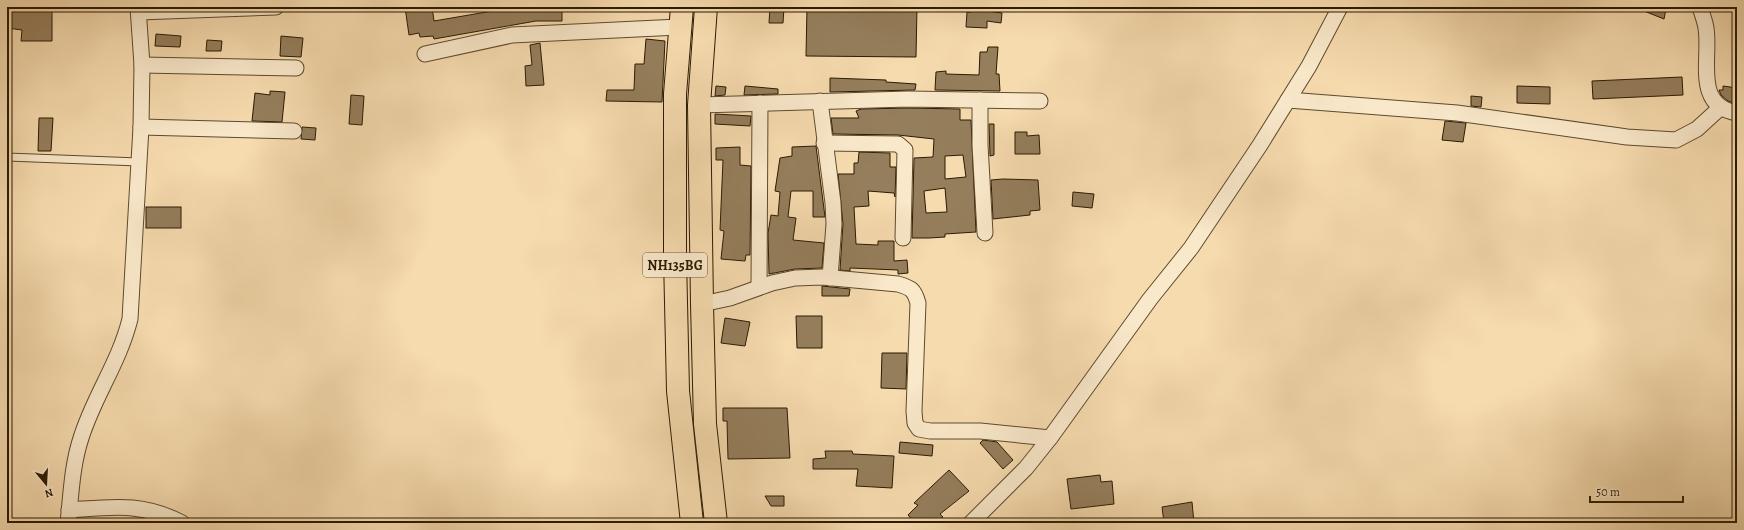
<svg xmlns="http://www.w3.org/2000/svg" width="1744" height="530" font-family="Alegreya,serif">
	<rect width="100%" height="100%" fill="#f6dbae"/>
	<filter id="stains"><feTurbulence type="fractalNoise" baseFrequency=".005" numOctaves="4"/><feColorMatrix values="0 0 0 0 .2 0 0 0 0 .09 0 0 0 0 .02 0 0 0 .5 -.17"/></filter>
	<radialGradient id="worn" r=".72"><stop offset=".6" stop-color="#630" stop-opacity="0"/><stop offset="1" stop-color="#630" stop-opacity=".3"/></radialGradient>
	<!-- building -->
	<g fill="#957e5c" stroke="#2b1a03" fill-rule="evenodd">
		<path d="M7,7H52V41H21L22,30L7,28Z"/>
		<path d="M405,7H432L434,21L516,7H562V21H536L434,39L433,36L420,37L419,33L409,35Z"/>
		<path d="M770,7H784L783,23H769Z"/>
		<path d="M807,7H917L916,57L806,56Z"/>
		<path d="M971,7H988V11L1002,13L1001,23L987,21V28L966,27L967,12H971Z"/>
		<path d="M1634,7H1658L1666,9L1664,19Z"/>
		<path d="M156,34L181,36L180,47L155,46Z"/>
		<path d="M281,36L303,38L301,57L280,56Z"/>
		<path d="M646,39L665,41L662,102L606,101L607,90H634L635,64H644Z"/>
		<path d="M207,40L222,41L221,51H206Z"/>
		<path d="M540,43L544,85L526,86L525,66L532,65L530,45Z"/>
		<path d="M988,47H998L996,74H999L1000,91L935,90L936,72L946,71V74L979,75L980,52H987Z"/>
		<path d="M1682,77L1683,95L1593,99L1592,81Z"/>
		<path d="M830,78L886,80V82L916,84L915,90L830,92Z"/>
		<path d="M716,86L726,87L725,95L715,96Z"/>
		<path d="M745,86L778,89V94L744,95Z"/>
		<path d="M1517,86L1550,87V104L1517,103Z"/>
		<path d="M1723,86L1737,88V104L1728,101L1721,95L1719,90H1723Z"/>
		<path d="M270,91L285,92L282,122L252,121L255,93L270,95Z"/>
		<path d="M351,95L364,96L362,125L349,124Z"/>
		<path d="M1471,96L1482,97L1481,107L1471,106Z"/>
		<path d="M908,108L960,109V120H971L976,232L945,234V237L929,238H912L914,158L933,157L934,139L898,135L833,134L831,118H859L856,111L861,109ZM963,155L966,177L945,179V156ZM945,188L947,212L926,213L924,191Z"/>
		<path d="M715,114L751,116L750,126L715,124Z"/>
		<path d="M39,118H53L51,151H38Z"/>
		<path d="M1445,121L1466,123L1463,142L1442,140Z"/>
		<path d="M989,124H994V155L990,156Z"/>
		<path d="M302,127L316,128L315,140L301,139Z"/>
		<path d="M1015,132H1027V136L1039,135L1040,154H1015Z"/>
		<path d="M816,146L825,217H813V191H791L788,217L796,218L793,240L824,243L822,268L795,269L769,274L768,233L771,215L778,216L780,192L775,191L780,158L792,156V147Z"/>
		<path d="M740,147V165L751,166L750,255H746L745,261L721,259L724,231L720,230L723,160H716V148Z"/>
		<path d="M859,152L890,153V167H896L895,197L894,193L868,191L869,206L854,207L856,244L878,245V241H894V261L907,260L908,273L898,274V270L850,268V271L840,270L843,224L838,174H854V163H858Z"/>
		<path d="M1003,179L1038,180L1040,210L1030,211V215L993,219L991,180Z"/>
		<path d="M1073,192L1094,194L1092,208L1072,206Z"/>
		<rect x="146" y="207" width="35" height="21"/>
		<path d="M822,286L850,289L849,296H822Z"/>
		<path d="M796,316H822V348H797Z"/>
		<path d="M725,318L750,322L745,346L721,343Z"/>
		<path d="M882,353H907L906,389L881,388Z"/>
		<path d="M723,408H787L790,458L728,459L727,421H723Z"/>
		<path d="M983,440L997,442L1013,460L1003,469L980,443Z"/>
		<path d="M900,442L933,445L932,456L899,453Z"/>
		<path d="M825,451H852L853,454L894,456L892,488L856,486L858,469H813V459L826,458Z"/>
		<path d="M949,470L969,491L940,514L943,517L936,523H915L908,515L918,505L914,503Z"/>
		<path d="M1100,475L1101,482L1112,481L1114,504L1071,509L1067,479Z"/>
		<path d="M765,496H784V506H771Z"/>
		<path d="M1192,502L1194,523H1164L1162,507Z"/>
	</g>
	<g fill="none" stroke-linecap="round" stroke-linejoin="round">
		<defs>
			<path id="service" d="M7,157L139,162"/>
			<g id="minor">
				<path d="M1700,7C1702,14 1705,21 1706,28C1711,58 1693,106 1737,113"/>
				<path d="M139,12L276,7"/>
				<path d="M425,54L512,35L679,27"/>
				<path d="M142,65L296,68"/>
				<path d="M980,100V145L985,233"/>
				<path d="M1288,100L1457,113L1627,137L1676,140L1697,129L1720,108"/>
				<path d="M820,101L833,203L834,224L830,278"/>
				<path d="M699,105L908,99L1040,101"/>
				<path d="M141,127L294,131"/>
				<path d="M824,143L898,144L905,150L903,238"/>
				<path d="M759,287L760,103"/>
				<path d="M702,304L730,298L772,283L795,278L822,277L898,284C911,288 914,289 918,303L914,411L915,423L919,429L930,431H980L1050,438"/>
				<path d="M69,510C113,507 142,502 182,523"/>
				<path d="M68,523C71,495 72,465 81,438C94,396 119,363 130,319L141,127L142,65L138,7"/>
				<path d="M971,523L1026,468L1050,438L1150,299L1191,248L1260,145L1309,66L1340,7"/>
			</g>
			<g id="trunk">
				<path d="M682,7L675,94V258L678,391L692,523"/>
				<path d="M706,7L699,105L702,304L705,424L716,523"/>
			</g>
		</defs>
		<!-- service casing -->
		<use href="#service" stroke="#5e4a2e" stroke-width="9"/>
		<!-- minor casing -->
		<use href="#minor" stroke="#5e4a2e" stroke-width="17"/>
		<!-- trunk casing -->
		<use href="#trunk" stroke="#2b1a03" stroke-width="24"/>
		<!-- service -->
		<use href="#service" stroke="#f9e8ca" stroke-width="7"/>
		<!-- minor -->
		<use href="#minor" stroke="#f9e8ca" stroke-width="15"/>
		<!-- trunk -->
		<use href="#trunk" stroke="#f6dbae" stroke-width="22"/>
	</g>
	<g text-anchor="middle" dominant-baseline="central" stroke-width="3" stroke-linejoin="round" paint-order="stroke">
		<!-- shield labels -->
		<rect fill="#f9e8ca" stroke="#69583f" stroke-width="1" x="643" y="253" width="64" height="24" rx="3"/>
		<g font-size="14" font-weight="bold" fill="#2b1a03">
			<text x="675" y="265">NH135BG</text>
		</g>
	</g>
	<!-- margin -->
	<rect width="1744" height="530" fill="none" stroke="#f6dbae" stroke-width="24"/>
	<rect x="8" y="8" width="1728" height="514" fill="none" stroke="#2b1a03" stroke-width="2"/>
	<rect x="12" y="12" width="1720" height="506" fill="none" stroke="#2b1a03"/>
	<!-- north arrow -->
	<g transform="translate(46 484) rotate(162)" stroke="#f9e8ca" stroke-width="3" paint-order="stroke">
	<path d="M0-3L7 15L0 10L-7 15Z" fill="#2b1a03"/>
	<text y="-6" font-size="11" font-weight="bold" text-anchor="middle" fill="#2b1a03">N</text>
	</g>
	<!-- scale -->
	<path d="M1590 496v6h93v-6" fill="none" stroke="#2b1a03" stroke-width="2"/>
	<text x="1596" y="496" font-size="12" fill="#2b1a03" stroke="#f9e8ca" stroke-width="3" paint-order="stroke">50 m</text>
	<rect width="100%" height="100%" filter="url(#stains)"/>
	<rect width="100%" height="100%" fill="url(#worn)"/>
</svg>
